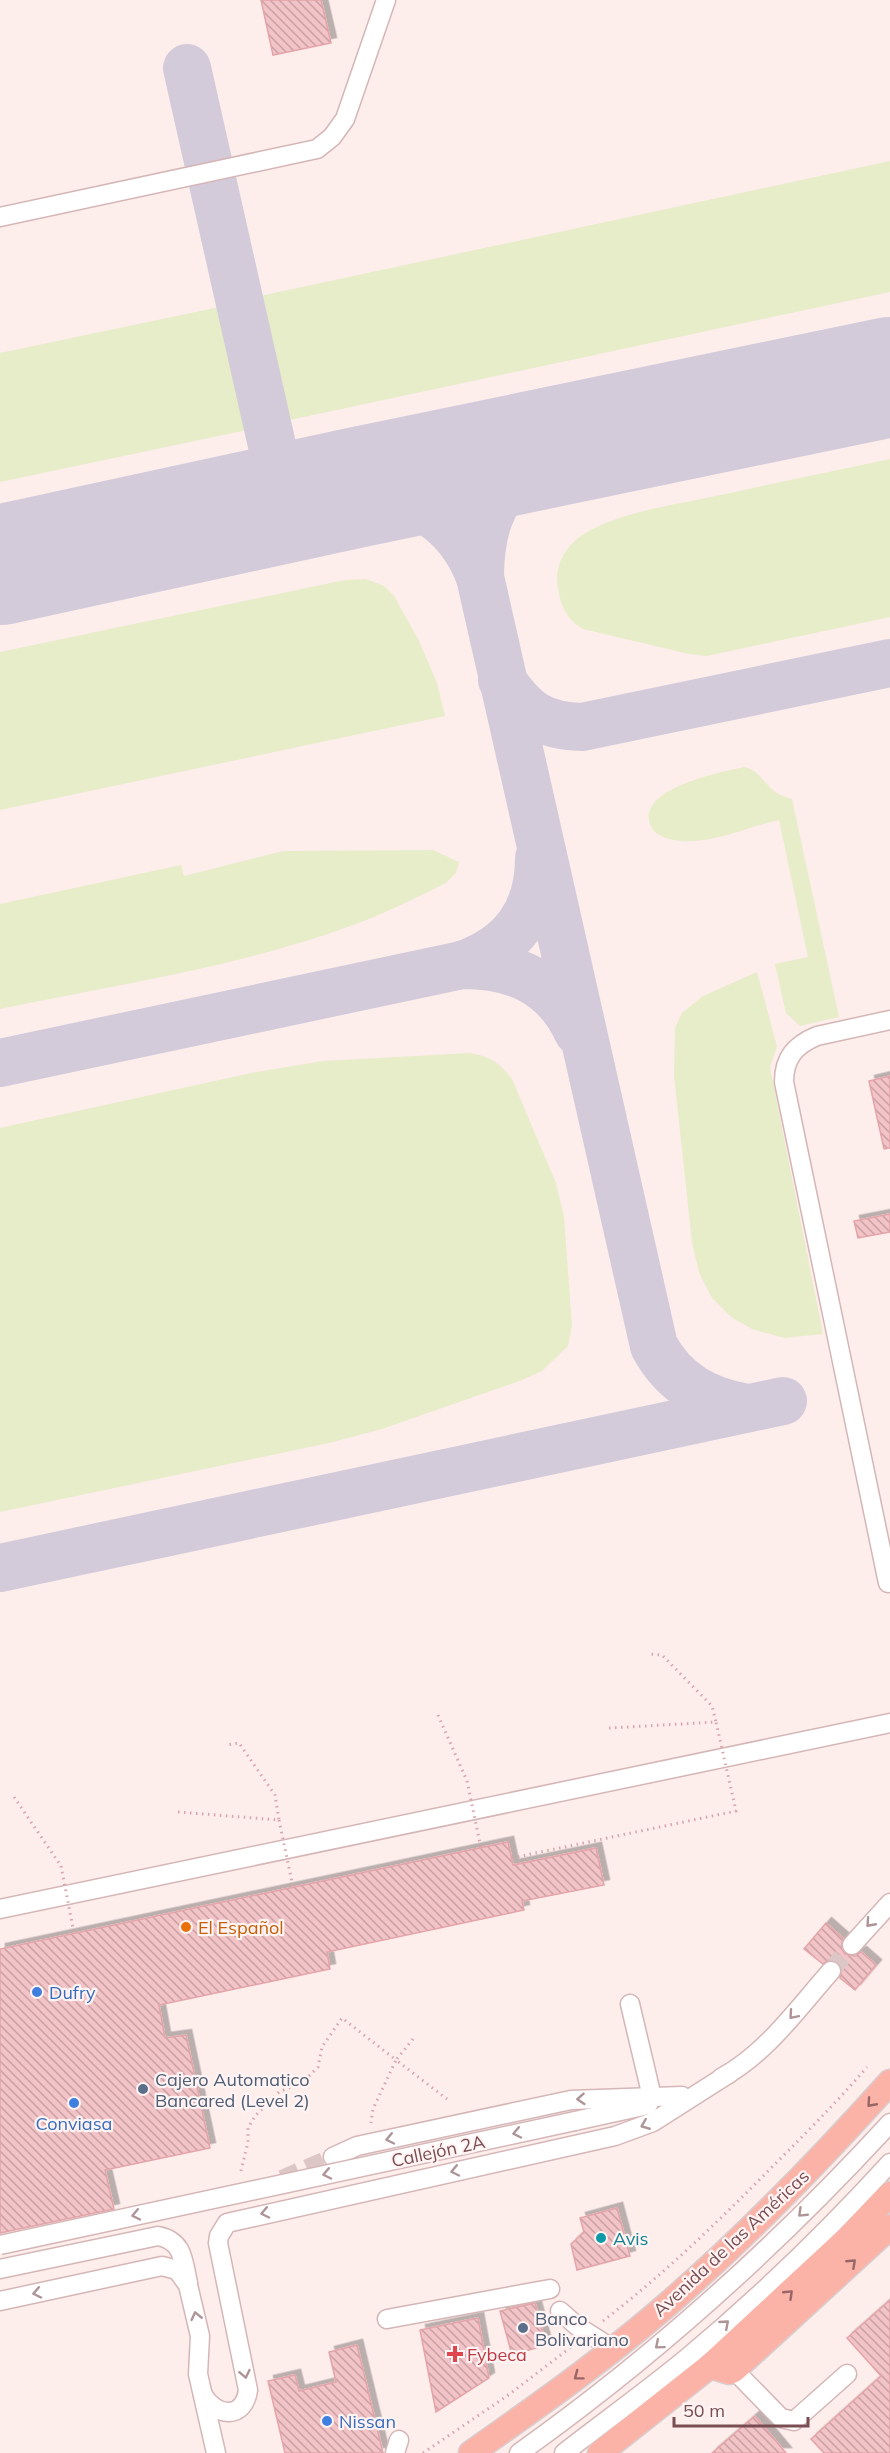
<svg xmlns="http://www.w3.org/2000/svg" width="890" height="2453" font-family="Mulish,sans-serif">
	<defs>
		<pattern id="building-back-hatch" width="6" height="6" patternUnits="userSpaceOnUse" patternTransform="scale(1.5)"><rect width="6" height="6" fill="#f2c3c7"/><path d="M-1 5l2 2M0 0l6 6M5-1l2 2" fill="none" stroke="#c9a1a4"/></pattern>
		<filter id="shadow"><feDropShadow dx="5.5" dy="-5.5" stdDeviation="0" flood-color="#0004"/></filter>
	</defs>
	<rect width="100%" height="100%" fill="#fdeeec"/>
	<!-- grass -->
	<g fill="#e7ecc9">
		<path d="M890,161V292L285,421L277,413L273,401L251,298Z"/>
		<path d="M229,305L254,415L247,430L0,482V353Z"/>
		<path d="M890,459V617L707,656L689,654L583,629C567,619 561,607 558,588C554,566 565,546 584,534C617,513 668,506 706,498C767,485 829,472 890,459Z"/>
		<path d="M366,579L384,586L394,596L419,641L437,683L445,716L0,810V652L345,580Z"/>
		<path d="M744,767C759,770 763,782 774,791C779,795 785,797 792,799L839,1017L800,1026L786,1013L775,964L808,957L779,820C747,827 713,844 680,841C667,839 654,836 650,824C638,788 721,772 744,767Z"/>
		<path d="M433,850L459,862L456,873L446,883C412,900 377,917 342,929C232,968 114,985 0,1009V904L181,865L184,876L283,851Z"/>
		<path d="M757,972L777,1046L770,1067L823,1334L784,1338L752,1329L731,1317L712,1298L699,1273L692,1242L674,1076L675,1028L682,1013L703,996Z"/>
		<path d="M469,1053C490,1056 500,1063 512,1079L556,1183L564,1217L572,1325L568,1346L542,1371L522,1380L382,1429L329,1443L0,1512V1128L251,1073L323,1061Z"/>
	</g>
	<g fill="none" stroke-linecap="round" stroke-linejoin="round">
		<!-- taxiway -->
		<g stroke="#d4cbda" stroke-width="48">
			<path d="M187,68L285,503"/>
			<path d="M561,445C549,453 536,459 525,468C490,497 480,533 480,577L654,1346C674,1383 705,1401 747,1408"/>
			<path d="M354,488C413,496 458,518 480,577"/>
			<path d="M502,680C524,713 542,726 582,727L890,663"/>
			<path d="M462,965C513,947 539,912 539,858"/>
			<path d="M0,1063L462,965C515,965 555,982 578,1032"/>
			<path d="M0,1568L783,1401"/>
		</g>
		<!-- runway -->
		<path stroke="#d4cbda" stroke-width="120" d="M0,565L354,488L890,377"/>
	</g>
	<!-- building -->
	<g fill="url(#building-back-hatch)" stroke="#e5a4a9" stroke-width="1.5" filter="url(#shadow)">
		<path d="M261,0H321L331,43L273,55Z"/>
		<path d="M890,1076V1148L884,1149L869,1081Z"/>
		<path d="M890,1214V1232L858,1238L854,1221Z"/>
		<path d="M508,1842L513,1865L596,1848L604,1885L522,1901L524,1910L327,1952L330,1969L159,2005L165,2038L186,2035L210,2148L105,2170L114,2209L0,2233V1949Z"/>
		<path d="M826,1923L843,1938L841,1948L845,1954L855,1956L861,1952L876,1965L855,1990L840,1978L842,1968L838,1962L828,1960L823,1964L804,1949Z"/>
		<path d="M617,2208L630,2256L577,2270L571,2244L584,2232L580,2218Z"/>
		<path d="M890,2300V2453H824L811,2439L881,2376L847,2338Z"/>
		<path d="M535,2303L546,2345L512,2355L500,2311Z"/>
		<path d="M478,2318L489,2378L436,2412L420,2330Z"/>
		<path d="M357,2345L383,2453H285L268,2381L295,2375L299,2391L336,2382L329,2352Z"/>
		<path d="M755,2416L786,2453H712Z"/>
	</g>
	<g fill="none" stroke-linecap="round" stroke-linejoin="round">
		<!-- minor-tunnel -->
		<g stroke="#dcc6c6" stroke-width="18" stroke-dasharray="18 9" stroke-linecap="butt">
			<path d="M831,1971L852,1945"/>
			<path d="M282,2179L333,2157"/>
		</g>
		<defs>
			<g id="minor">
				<path d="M0,217L317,149L332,137L345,119L386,0"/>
				<path d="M888,1583L784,1082C784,1058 795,1045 817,1036L890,1020"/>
				<path d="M0,1909L890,1723"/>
				<path d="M852,1945L890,1903"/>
				<path d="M630,2004L652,2097"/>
				<path d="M721,2078C766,2054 798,2008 831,1971"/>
				<path d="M575,2121L648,2105"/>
				<path d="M333,2157L357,2146L571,2100L682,2096"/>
				<path d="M0,2269L158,2236C184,2241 183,2261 188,2283"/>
				<path d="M0,2301L162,2266L177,2270L188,2285L200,2336L198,2374L216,2453"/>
				<path d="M560,2311L577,2326L613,2349"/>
				<path d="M387,2319L550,2289"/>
				<path d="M734,2370L781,2418L794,2421L847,2374"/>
				<path d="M203,2395C216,2417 244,2420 248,2390L218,2243L219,2236L227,2223L615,2136L653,2122L730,2073"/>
				<path d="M395,2453L399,2440"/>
				<path d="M519,2453C654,2357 778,2245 890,2123"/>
				<path d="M564,2453C605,2421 647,2391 687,2358C759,2298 827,2232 890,2163"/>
			</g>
			<g id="major">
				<path d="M710,2366L729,2372L734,2370L890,2227"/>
				<path d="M471,2453C538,2406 606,2358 668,2304C747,2236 820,2160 890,2082"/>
				<path d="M600,2453L710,2366L848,2238L890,2194"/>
			</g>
		</defs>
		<!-- minor casing -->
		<use href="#minor" stroke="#d5b6b7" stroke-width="21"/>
		<!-- major casing -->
		<use href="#major" stroke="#d9cdcf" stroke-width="27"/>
		<!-- path -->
		<g stroke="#d8a5aa" stroke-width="3" stroke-dasharray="1.5 4.5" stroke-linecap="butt">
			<path d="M438,1715L467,1781"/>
			<path d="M609,1728L716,1722L712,1706L662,1655L650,1654"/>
			<path d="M14,1797L61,1866"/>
			<path d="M178,1812L279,1820L275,1795L239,1743L226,1745"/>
			<path d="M413,2039L396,2060L447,2099"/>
			<path d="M241,2171L248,2142V2128L255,2116L279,2092L303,2082L318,2067L322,2047L342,2018L396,2060L373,2109L371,2123"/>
			<path d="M603,2321C664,2274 719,2221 773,2166C805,2134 837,2102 867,2067"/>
			<path d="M423,2453L507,2396L575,2344"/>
		</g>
		<!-- minor -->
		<use href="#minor" stroke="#fff" stroke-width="18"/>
		<!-- major -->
		<use href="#major" stroke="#fab3a6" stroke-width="24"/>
		<defs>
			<path id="minor-bridge" d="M0,2245L575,2121"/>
		</defs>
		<!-- minor-bridge casing -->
		<use href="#minor-bridge" stroke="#d5b6b7" stroke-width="21" stroke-linecap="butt"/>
		<!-- path-bridge -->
		<g stroke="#d8a5aa" stroke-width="3" stroke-dasharray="1.5 4.5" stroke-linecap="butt">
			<path d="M467,1781L481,1848"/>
			<path d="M279,1820L293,1887"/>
			<path d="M512,1858L736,1811L716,1722"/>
			<path d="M61,1866L74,1933"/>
		</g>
		<!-- minor-bridge -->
		<use href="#minor-bridge" stroke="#fff" stroke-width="18"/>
	</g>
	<!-- one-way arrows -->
	<defs><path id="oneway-chevron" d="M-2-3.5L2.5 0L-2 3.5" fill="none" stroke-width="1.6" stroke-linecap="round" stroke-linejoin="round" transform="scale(1.5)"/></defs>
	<g stroke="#af9497">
		<use href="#oneway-chevron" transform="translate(870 1923) rotate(132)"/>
		<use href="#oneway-chevron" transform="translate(793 2015) rotate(131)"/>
		<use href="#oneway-chevron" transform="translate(581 2099) rotate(176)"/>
		<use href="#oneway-chevron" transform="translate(645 2125) rotate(158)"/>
		<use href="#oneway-chevron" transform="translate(517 2133) rotate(168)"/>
		<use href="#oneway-chevron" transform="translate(390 2139) rotate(168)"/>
		<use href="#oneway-chevron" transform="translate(455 2171) rotate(168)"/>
		<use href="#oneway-chevron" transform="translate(327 2174) rotate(168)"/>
		<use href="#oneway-chevron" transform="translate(265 2213) rotate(168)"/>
		<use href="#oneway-chevron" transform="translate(802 2213) rotate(136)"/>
		<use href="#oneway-chevron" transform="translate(136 2215) rotate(168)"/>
		<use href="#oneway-chevron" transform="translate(37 2293) rotate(168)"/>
		<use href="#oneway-chevron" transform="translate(196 2316) rotate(-103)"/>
		<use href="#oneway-chevron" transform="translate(725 2324) rotate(-41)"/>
		<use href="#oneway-chevron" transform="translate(659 2345) rotate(140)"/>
		<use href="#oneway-chevron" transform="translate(245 2374) rotate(78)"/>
	</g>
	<g stroke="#996667">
		<use href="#oneway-chevron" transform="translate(871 2103) rotate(132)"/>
		<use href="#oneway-chevron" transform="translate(852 2263) rotate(-43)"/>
		<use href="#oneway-chevron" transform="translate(789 2294) rotate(-44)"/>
		<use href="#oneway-chevron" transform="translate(578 2376) rotate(143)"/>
	</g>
	<!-- markers -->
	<circle fill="#e8710a" stroke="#fff4f3" stroke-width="2" cx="186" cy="1927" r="6"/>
	<g fill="#3f7fe0" stroke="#fff4f3" stroke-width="2">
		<circle cx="37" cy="1992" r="6"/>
		<circle cx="74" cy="2103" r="6"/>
		<circle cx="327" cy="2421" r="6"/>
	</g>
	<g fill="#5c6f8a" stroke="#fff4f3" stroke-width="2">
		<circle cx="143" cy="2089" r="6"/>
		<circle cx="523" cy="2328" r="6"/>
	</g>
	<circle fill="#0f9aa8" stroke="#fff4f3" stroke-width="2" cx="601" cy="2238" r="6"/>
	<path fill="#e0444e" stroke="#fff4f3" stroke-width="2" d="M452 2345h6v6h6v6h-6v6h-6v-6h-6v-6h6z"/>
	<g text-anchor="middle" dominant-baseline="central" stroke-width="4.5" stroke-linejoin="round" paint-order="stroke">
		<!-- food labels -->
		<g font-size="18" fill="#c56008" stroke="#fff4f3" text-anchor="start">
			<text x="198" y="1927">El Español</text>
		</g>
		<!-- shop labels -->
		<g font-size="18" fill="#366cbe" stroke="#fff4f3" text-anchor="start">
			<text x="49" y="1992">Dufry</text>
			<text x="74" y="2123" text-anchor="middle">Conviasa</text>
			<text x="339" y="2421">Nissan</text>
		</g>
		<!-- service labels -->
		<g font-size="18" fill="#4e5e75" stroke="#fff4f3" text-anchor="start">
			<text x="155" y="2079">Cajero Automatico<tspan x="155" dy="21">Bancared (Level 2)</tspan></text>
			<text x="535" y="2318">Banco<tspan x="535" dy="21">Bolivariano</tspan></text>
		</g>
		<!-- street labels -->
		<g font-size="18" fill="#794d52" stroke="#fff4f3">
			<text transform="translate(438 2151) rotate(-12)">Callejón 2A</text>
			<text transform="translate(731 2243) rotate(-43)">Avenida de las Américas</text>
		</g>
		<!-- culture labels -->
		<g font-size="18" fill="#0d838f" stroke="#fff4f3" text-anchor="start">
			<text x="613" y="2238">Avis</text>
		</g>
		<!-- health labels -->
		<g font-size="18" fill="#be3a42" stroke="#fff4f3" text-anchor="start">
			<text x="467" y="2354">Fybeca</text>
		</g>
	</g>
	<!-- scale -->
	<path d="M674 2417v9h134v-9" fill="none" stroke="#794d52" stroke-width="3"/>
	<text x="683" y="2417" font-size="18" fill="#794d52" stroke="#fff4f3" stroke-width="4.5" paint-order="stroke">50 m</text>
</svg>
